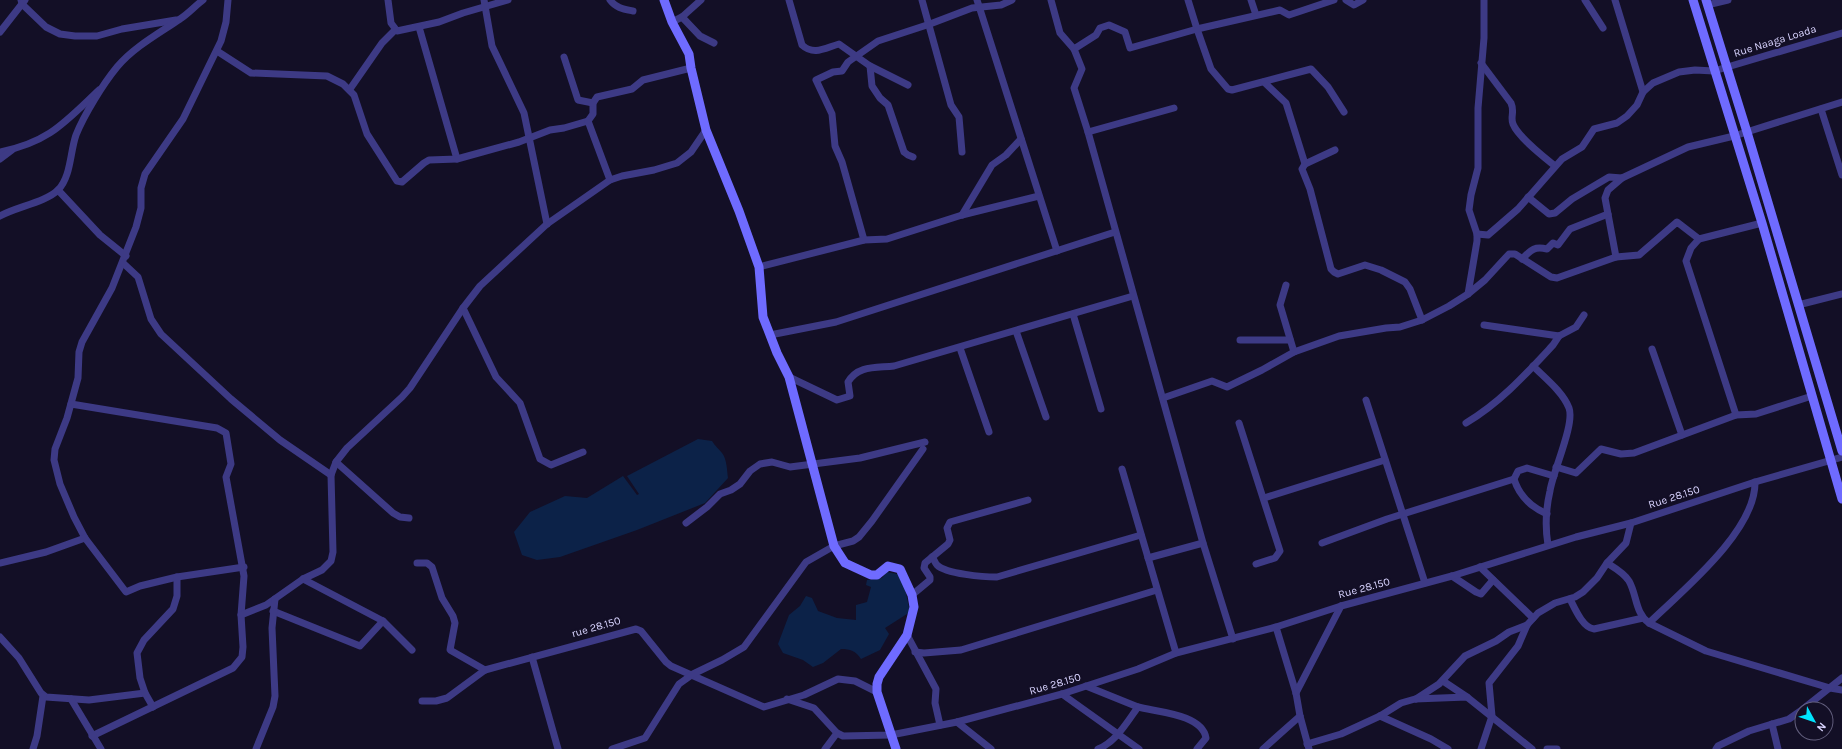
<svg xmlns="http://www.w3.org/2000/svg" width="1842" height="749" font-family="Karla,sans-serif">
	<rect width="100%" height="100%" fill="#130f26"/>
	<!-- water -->
	<g fill="#0c2248">
		<path d="M698,439L712,441C715,446 719,449 722,453C727,459 727,471 728,478L705,503L637,530L560,557L537,560L522,555L514,532L530,512L565,496L587,498L623,476L637,495L639,494L627,476Z"/>
		<path d="M887,572L902,575L910,612L885,628L889,634L880,650L861,659C856,651 850,649 841,649L823,663L813,667L803,660L783,653L778,644L789,615L800,606L806,596L812,598L818,611L837,618L856,620V605L867,602L871,587L866,585L867,580L882,578Z"/>
	</g>
	<g fill="none" stroke-linecap="round" stroke-linejoin="round">
		<!-- street -->
		<g stroke="#3d3a85" stroke-width="7">
			<path d="M21,0L22,4L46,27L60,34L75,36H97L122,29L176,20"/>
			<path d="M228,0L226,22L221,41L183,119L145,174L141,188V208L136,227L112,288L82,342L79,352L78,378L67,418L55,449L54,460L60,484L74,517L85,538L126,592L140,586L177,577L244,567"/>
			<path d="M388,0L391,23L397,31L439,22L463,13L508,0"/>
			<path d="M484,0L492,46L524,113L547,224"/>
			<path d="M610,0C616,8 623,9 633,11"/>
			<path d="M789,0L802,45C814,56 825,48 839,44L870,66L872,86L880,98L888,105L904,152L908,155L913,157"/>
			<path d="M922,0L951,105L959,117L962,152"/>
			<path d="M977,0L1057,251"/>
			<path d="M1051,0L1060,33L1074,49L1082,69L1074,88L1088,132L1203,543L1233,639"/>
			<path d="M1251,0L1256,15"/>
			<path d="M1334,0L1289,15L1280,10L1197,29L1211,69L1228,89L1232,90L1311,69L1328,87L1344,112"/>
			<path d="M1346,0L1354,5L1363,0"/>
			<path d="M1585,0L1603,28"/>
			<path d="M1615,0L1643,92"/>
			<path d="M1707,5L1728,0"/>
			<path d="M682,17L700,36L714,43"/>
			<path d="M672,22L682,17L701,0"/>
			<path d="M419,27L457,159"/>
			<path d="M0,32L25,0"/>
			<path d="M1074,49L1096,35L1100,28L1109,25L1125,32L1130,48L1197,29L1188,0"/>
			<path d="M217,51L251,73L327,76L343,84L354,95L367,134L397,181L402,182L424,163L429,160L457,159L519,142L550,130L564,128L588,121L593,114V103L597,97L632,89L643,80L691,68"/>
			<path d="M564,57L578,100L593,103"/>
			<path d="M1481,63L1511,103C1515,112 1510,117 1513,124C1518,137 1544,157 1555,166"/>
			<path d="M870,66L908,85"/>
			<path d="M1264,82L1286,103L1305,164"/>
			<path d="M350,89L382,43L395,30"/>
			<path d="M1821,109L1842,175"/>
			<path d="M588,121L610,180"/>
			<path d="M1088,132L1174,108"/>
			<path d="M1335,150L1305,164L1302,169L1310,189L1331,269L1334,272L1338,274L1365,265L1381,270L1405,282L1410,289L1422,320"/>
			<path d="M0,152C49,142 64,123 99,90"/>
			<path d="M0,159L12,150"/>
			<path d="M58,190L100,235L126,256"/>
			<path d="M1528,197L1549,214L1555,213L1572,199L1609,177L1622,178L1688,147L1734,136L1842,102"/>
			<path d="M962,215L992,165L1006,155L1021,139"/>
			<path d="M0,216C16,207 46,202 58,190C71,177 70,152 76,135C84,115 103,84 117,67C134,47 158,34 180,19C188,14 195,6 203,0"/>
			<path d="M1477,234L1488,235L1518,209L1562,159L1582,147L1594,129L1617,123L1627,116L1637,105L1643,92L1653,83L1679,72L1695,70L1714,71L1842,33"/>
			<path d="M1699,239L1691,248L1686,261L1736,415"/>
			<path d="M864,240L842,162L835,146L832,114L816,80L833,72L842,71L848,62L878,41L930,24L972,8L1001,5L1012,0"/>
			<path d="M1616,257L1605,198L1608,190L1622,178"/>
			<path d="M1522,259C1531,250 1534,246 1547,249L1553,243L1558,245L1570,229L1608,214"/>
			<path d="M123,263L138,277L151,319L161,334L231,399L280,440L331,475"/>
			<path d="M759,267L864,240L887,239L962,215L1039,196"/>
			<path d="M1286,285L1280,305L1294,352"/>
			<path d="M1468,294L1477,241V234L1469,210L1471,195L1478,168V108L1484,38V0"/>
			<path d="M1798,305L1842,294"/>
			<path d="M463,308L496,377L520,403L540,459L551,465L583,452"/>
			<path d="M1073,314L1101,409"/>
			<path d="M1484,325L1559,336L1576,327L1584,315"/>
			<path d="M1016,331L1046,417"/>
			<path d="M770,335L836,322L1115,232"/>
			<path d="M1240,340H1290"/>
			<path d="M960,348L989,432"/>
			<path d="M1652,349L1682,435"/>
			<path d="M1533,366C1545,378 1563,392 1569,408C1575,424 1553,471 1550,491C1546,508 1545,527 1548,545"/>
			<path d="M789,377L837,400L850,396L848,382C858,365 876,368 894,366L1133,296"/>
			<path d="M1163,398L1212,381L1227,387L1262,370L1294,352L1339,336L1386,328L1400,327L1422,320L1449,306L1468,294L1485,280L1509,254H1515L1551,277L1557,278L1616,257L1639,255L1677,222L1699,239L1762,223"/>
			<path d="M1366,400L1425,583"/>
			<path d="M71,404L217,428L226,433L231,464L226,477L244,576L241,615L243,647L242,657L233,668L92,736"/>
			<path d="M1239,423L1280,551L1275,558L1256,564"/>
			<path d="M1466,423C1500,403 1526,374 1553,345L1559,336"/>
			<path d="M336,462L393,513L400,517L409,518"/>
			<path d="M1556,467L1576,473L1601,449L1621,454L1634,453L1736,415L1756,414L1812,396"/>
			<path d="M1122,469L1176,653"/>
			<path d="M1264,498L1385,460"/>
			<path d="M1547,514C1531,507 1519,495 1514,479L1518,471L1527,468L1554,476"/>
			<path d="M686,523L707,507L720,494L731,490L740,484L750,471L760,464L772,462L790,467L860,458L925,442"/>
			<path d="M1322,543L1387,519L1514,479"/>
			<path d="M932,557C934,559 935,563 937,565C946,574 984,577 997,577L1141,535"/>
			<path d="M1148,558L1203,543"/>
			<path d="M0,563L46,552L85,538"/>
			<path d="M417,563H427L432,567L442,598L453,616L455,623L450,650L485,670"/>
			<path d="M1607,563C1615,568 1624,573 1629,581C1637,595 1635,613 1649,623L1706,651L1830,688L1842,690"/>
			<path d="M1480,567L1533,618"/>
			<path d="M1452,576L1476,592L1481,594L1493,580"/>
			<path d="M303,579L383,621L412,650"/>
			<path d="M912,595L930,580V577L924,568L925,563L948,544L950,540L947,528L950,522L1028,500"/>
			<path d="M1570,599C1575,609 1583,628 1594,629L1643,618"/>
			<path d="M273,611L360,646L383,621"/>
			<path d="M241,615L266,605L303,579L322,570L331,561L333,552L331,475L336,462L347,448L402,397L410,388L463,308L480,286L547,224L610,180L622,176L654,170L677,163L691,152L706,130"/>
			<path d="M1649,623C1682,591 1756,531 1755,482"/>
			<path d="M1276,627L1296,693L1300,716L1309,749"/>
			<path d="M907,635L936,689L935,703L940,725"/>
			<path d="M0,637L19,658L41,693L46,697L89,700L145,693"/>
			<path d="M915,652L924,653L961,650L1157,590"/>
			<path d="M532,657L558,749"/>
			<path d="M1443,681L1467,697"/>
			<path d="M1086,686L1138,707C1127,722 1116,742 1098,749"/>
			<path d="M1296,693L1341,606"/>
			<path d="M1062,694L1139,749"/>
			<path d="M71,699L101,749"/>
			<path d="M787,699L814,708L837,733L843,736L891,735L957,722L1062,694L1138,669L1176,653L1276,627L1341,606L1452,576L1576,537L1631,523L1755,482L1842,457"/>
			<path d="M1416,699L1439,684L1465,656L1496,641L1509,632L1527,625"/>
			<path d="M422,701H436L447,698L485,670L636,629L641,631L666,662L671,666L764,707L804,695L838,679L855,681L877,692"/>
			<path d="M153,707L145,693L140,678L137,653L144,640L173,609L177,596V577"/>
			<path d="M1138,707C1157,712 1202,714 1206,738L1197,749"/>
			<path d="M1803,709L1842,678"/>
			<path d="M1380,716L1431,739L1448,749"/>
			<path d="M957,722L991,749"/>
			<path d="M1772,724L1778,749"/>
			<path d="M1307,744L1341,734L1380,716L1401,703L1415,699L1467,697L1532,749"/>
			<path d="M33,749L37,736L43,696"/>
			<path d="M256,749L273,707L275,696L272,628L275,599"/>
			<path d="M612,749L645,738L679,684L693,674L722,660L744,647L806,562L834,546L853,541L859,537L872,521L923,449"/>
			<path d="M825,749L837,733"/>
			<path d="M1263,749L1300,716"/>
			<path d="M1481,749L1492,716L1489,683L1518,646L1527,625L1538,613L1555,603L1575,597L1583,592L1597,578L1607,563L1626,543L1631,523"/>
			<path d="M1547,749H1557"/>
			<path d="M1716,749L1718,746L1749,731L1789,719L1802,710"/>
		</g>
		<!-- secondary -->
		<g stroke="#6f6bff" stroke-width="9">
			<path d="M664,0L672,22L689,54L691,68L706,130L739,211L759,267L763,317L777,353L789,377L834,546L845,563L871,575H877L888,566L900,569L912,595L914,607L907,635L879,677L877,684V692L896,749"/>
			<path d="M1693,0L1762,223L1842,499"/>
			<path d="M1706,0L1747,132L1842,451"/>
		</g>
	</g>
	<g text-anchor="middle" dominant-baseline="central" stroke-width="4" stroke-linejoin="round" paint-order="stroke">
		<!-- street labels -->
		<g font-size="11" fill="#d9d4ff" stroke="#130f26">
			<text transform="translate(1775 41) rotate(-17)">Rue Naaga Loada</text>
			<text transform="translate(1674 497) rotate(-18)">Rue 28.150</text>
			<text transform="translate(1364 588) rotate(-15)">Rue 28.150</text>
			<text transform="translate(596 627) rotate(-16)">rue 28.150</text>
			<text transform="translate(1055 684) rotate(-16)">Rue 28.150</text>
		</g>
	</g>
	<!-- north arrow -->
	<g transform="translate(1814 721) rotate(130)"><circle r="19" fill="#130f26" stroke="#625e7d"/>
	<path d="M0-3L7 15L0 10L-7 15Z" fill="#00e5ff"/>
	<text y="-6" font-size="11" font-weight="bold" text-anchor="middle" fill="#d9d4ff">N</text>
	</g>
</svg>
